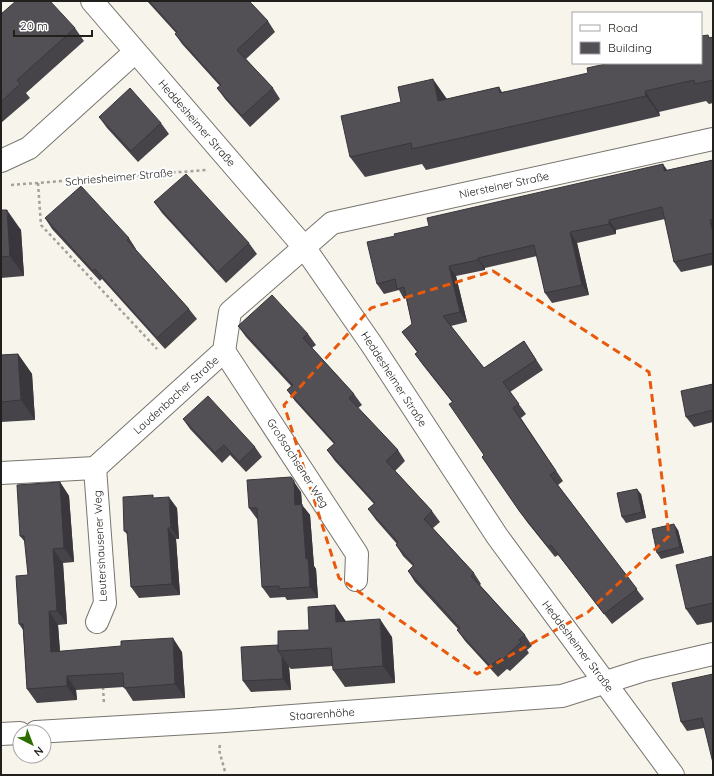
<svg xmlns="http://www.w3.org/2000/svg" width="714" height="776" font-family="Quicksand,sans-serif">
	<rect width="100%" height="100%" fill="#f7f4ec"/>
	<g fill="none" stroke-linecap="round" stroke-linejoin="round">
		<defs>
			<g id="minor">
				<path d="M92,1L304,247L372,345L497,536L673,775"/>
				<path d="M1,161L29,148L135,52"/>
				<path d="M224,351L357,554L356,580"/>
				<path d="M95,468L105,603L97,622"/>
				<path d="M1,473L95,468L224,351L230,312L332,223L713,139"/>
				<path d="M36,732L225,721L562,696L644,670L713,654"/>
				<path d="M1,734L20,733"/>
			</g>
		</defs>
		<!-- minor casing -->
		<use href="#minor" stroke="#77756e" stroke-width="24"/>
		<!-- path -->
		<g stroke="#a4a19b" stroke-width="2.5" stroke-dasharray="3 3" stroke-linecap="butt">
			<path d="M38,183L41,225L157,349"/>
			<path d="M11,185L206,170"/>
			<path d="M103,687L104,704"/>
			<path d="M220,745L219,750L226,775"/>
		</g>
		<!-- minor -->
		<use href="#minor" stroke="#fff" stroke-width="22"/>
	</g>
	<!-- wall -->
	<g fill="#474449">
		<path d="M147,1H249L268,21L275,32L246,59L273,88L280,99L250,127L225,99L217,88L220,86L182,44L175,34L176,33Z"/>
		<path d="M1,14L75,28L84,41L26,93L30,98L1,123Z"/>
		<path d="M708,35L710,38L713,37V103L709,104L706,101L659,112L660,116L426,170L422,164L365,177L350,157L401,102L447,99L499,87L502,92L701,63Z"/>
		<path d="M99,117L161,123L169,134L138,162L107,128Z"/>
		<path d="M713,160V265L681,272L674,262L665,219L616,230V234L577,243L589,295L552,303L545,293L537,256L485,268V270L456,276L467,322L451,326L484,368L524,341L543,370L510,392L526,414L521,418L563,481L558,485L644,599L612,624L558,555L555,557L527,522L482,457L484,455L452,402L422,364L415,354L417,352L402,332L412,324L406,298L404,299L399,290L384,294L377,284L395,236L667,170Z"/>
		<path d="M154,202L249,243L257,254L226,283L162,213Z"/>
		<path d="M1,210L21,230L24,276L1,278Z"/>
		<path d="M45,218L129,238L136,249H135L189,309L197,319L165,349L102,279L100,281L52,229Z"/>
		<path d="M238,326L308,334L316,345L312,348L354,394L362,405L358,408L398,450L405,461L395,471L432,511L440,522L433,528L474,573L481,584L480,585L525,635L532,646L527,650L529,653L510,671L507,669L498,677L465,641L457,630L458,629L415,582L408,571L413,566L403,556L396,545L397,544L376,520L368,509L374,504L335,461L327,450L334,444L295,401L287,390L291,386L246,337Z"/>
		<path d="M18,354L32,374L35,420L1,422V355Z"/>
		<path d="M713,384V422L694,427L686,417Z"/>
		<path d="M183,419L255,447L262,457L246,472L230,455L222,463L190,429Z"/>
		<path d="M60,482L69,496L74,562L63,563L67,624L58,625L60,651L182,652L185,698L133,701L124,687L76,690L77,700L37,703L27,689L23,630L19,624L28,575L25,542L20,536Z"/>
		<path d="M301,492L302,505L310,515L314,566L316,569L318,598L287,600L285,597L270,598L262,587L258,519H257L249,508Z"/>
		<path d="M641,494L646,518L626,523L622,517Z"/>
		<path d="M155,498L177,508L179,539H176L180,595L139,598L131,587L128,535L124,531Z"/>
		<path d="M678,530L684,553L661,559L657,553Z"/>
		<path d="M713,556V622L697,625L686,609Z"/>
		<path d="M335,605L346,622L392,637L395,683L345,687L333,670V666L291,669L289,667L291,690L251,692L243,681L278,645L309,630Z"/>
		<path d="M713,674L704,728L687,731L681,722Z"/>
	</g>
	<!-- shaded-wall -->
	<g fill="#39373c">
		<path d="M433,79L447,99L438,101Z"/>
		<path d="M645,91L659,112L660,116L646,96Z"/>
		<path d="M663,164L670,174L664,171Z"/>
		<path d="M7,210L21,230L24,276L10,256Z"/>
		<path d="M609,220L616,230V234L609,224Z"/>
		<path d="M710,220L713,224V233Z"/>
		<path d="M570,232L577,243L589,295L582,285Z"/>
		<path d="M478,258L485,268V270L478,260Z"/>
		<path d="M449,266L456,276L467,322L460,312Z"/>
		<path d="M18,354L32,374L35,420L21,400Z"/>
		<path d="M291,477L301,492L302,505L310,515L314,566L316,569L318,598L310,587L306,559L295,505Z"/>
		<path d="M60,482L69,496L74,562L64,548Z"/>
		<path d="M637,489L641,494L646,518L642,512Z"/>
		<path d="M169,497L177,508L179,539L171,528Z"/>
		<path d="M674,524L678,530L684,553L680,547Z"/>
		<path d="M168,528L176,539L180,595L172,584Z"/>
		<path d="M53,549L63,563L67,624L57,611Z"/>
		<path d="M335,605L347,623L336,622Z"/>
		<path d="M49,611L58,625L61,666L51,652Z"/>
		<path d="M380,619L392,637L395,683L383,666Z"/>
		<path d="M173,638L182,652L185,698L175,684Z"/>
		<path d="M282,656L289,667L291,690L283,679Z"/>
		<path d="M67,676L76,690L77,700L67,686Z"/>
	</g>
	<!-- building -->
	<g fill="#524f55" stroke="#39373c">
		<path d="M16,1H50L75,28L17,80L20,84L1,102V14Z"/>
		<path d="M149,1H249L268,21L237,50L273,88L242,116L217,88L221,85L175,34L177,32Z"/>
		<path d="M708,35L709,38L713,37V80L695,84L694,80L645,91L646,96L412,149L411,143L350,157L341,116L401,102L398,87L433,79L438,101L499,87L500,93L588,73L587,68L610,63H701V36Z"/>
		<path d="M130,88L161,123L131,151L99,117Z"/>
		<path d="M713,160V219L710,220L713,233V253L674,262L662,207L609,220V224L570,232L582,285L545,293L534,245L478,258V260L449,266L460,312L443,316L484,368L524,341L536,360L503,382L519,404L513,408L556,471L550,475L637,589L604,614L551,545L548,547L520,512L482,457L484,455L449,404L453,402L415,354L418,352L402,332L412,324L404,287L397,289L395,279L377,284L367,242L395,236L394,234L429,226L427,218L663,164L664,171Z"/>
		<path d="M186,174L249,243L218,272L154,202Z"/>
		<path d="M81,186L129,238L127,240L189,309L157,338L95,269L93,271L45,218Z"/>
		<path d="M1,210H7L10,256L1,257Z"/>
		<path d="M272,295L308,334L303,338L354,394L349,398L398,450L386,461L432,511L424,519L474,573L471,576L525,635L519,640L521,642L502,660L500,658L490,666L457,630L460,628L408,571L414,565L396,545L398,542L368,509L375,503L327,450L335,443L287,390L293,385L238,326Z"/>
		<path d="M18,354L21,400L1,402V355Z"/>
		<path d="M713,384V410L686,417L681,391Z"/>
		<path d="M208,396L255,447L239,462L224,445L215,453L183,419Z"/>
		<path d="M291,477L294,481L295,505L302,504L306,559L308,558L310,587L279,589V586L262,587L257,508H249L247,480Z"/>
		<path d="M60,482L64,548L53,549L57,611H49L51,652L121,646V641L173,638L175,684L124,688L123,673L67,676V686L27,689L23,624H19L16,576L28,575L24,536H20L17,485Z"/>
		<path d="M637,489L642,512L622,517L617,493Z"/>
		<path d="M153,495V498L169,497L171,528H168L172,584L131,587L127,531H124L123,497Z"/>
		<path d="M674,524L680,547L657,553L652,529Z"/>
		<path d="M713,556V603L686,609L676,565Z"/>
		<path d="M335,605L336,622L380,619L383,666L333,670L331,648L278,651V631L309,630L308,607Z"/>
		<path d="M278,645V651L282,656L283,679L243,681L241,647Z"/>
		<path d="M713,674V763L702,718L681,722L672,683Z"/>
	</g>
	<!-- marked area -->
	<path fill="none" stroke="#e8590c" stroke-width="3" stroke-dasharray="8 5" stroke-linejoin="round" d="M493,271L649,372L669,536L588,612L477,674L339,578L284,405L371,308Z"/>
	<g text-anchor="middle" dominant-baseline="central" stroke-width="4" stroke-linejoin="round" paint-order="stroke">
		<!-- street labels -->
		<g font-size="11" fill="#21201d" stroke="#fff">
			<text transform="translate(197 123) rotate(49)">Heddesheimer Straße</text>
			<text transform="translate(119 177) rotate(-5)">Schriesheimer Straße</text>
			<text transform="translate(504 185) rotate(-12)">Niersteiner Straße</text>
			<text transform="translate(394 379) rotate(57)">Heddesheimer Straße</text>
			<text transform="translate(176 395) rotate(-42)">Laudenbacher Straße</text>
			<text transform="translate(298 463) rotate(57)">Großsachsener Weg</text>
			<text transform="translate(100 546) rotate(-93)">Leutershausener Weg</text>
			<text transform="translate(578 646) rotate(53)">Heddesheimer Straße</text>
			<text transform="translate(322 714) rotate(-4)">Staarenhöhe</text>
		</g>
	</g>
	<!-- border -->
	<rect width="714" height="776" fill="none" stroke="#21201d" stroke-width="4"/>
	<!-- legend -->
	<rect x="572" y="12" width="130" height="52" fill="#ffffff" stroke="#a6a6a5"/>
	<rect x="580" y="25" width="20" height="6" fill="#ffffff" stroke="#a6a6a5"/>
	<text x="608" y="32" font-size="12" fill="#21201d">Road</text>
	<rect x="580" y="42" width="20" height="12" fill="#524f55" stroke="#a6a6a5"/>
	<text x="608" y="52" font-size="12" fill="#21201d">Building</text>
	<!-- north arrow -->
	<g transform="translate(32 744) rotate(138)"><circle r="19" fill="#ffffff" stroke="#a6a6a5"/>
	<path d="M0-3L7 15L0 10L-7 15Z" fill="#2d6d00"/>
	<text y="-6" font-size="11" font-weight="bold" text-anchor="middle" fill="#21201d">N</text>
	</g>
	<!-- scale -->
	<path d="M14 30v6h78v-6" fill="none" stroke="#21201d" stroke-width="2"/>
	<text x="20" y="30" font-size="12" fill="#21201d" stroke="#ffffff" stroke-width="3" paint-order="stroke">20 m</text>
</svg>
